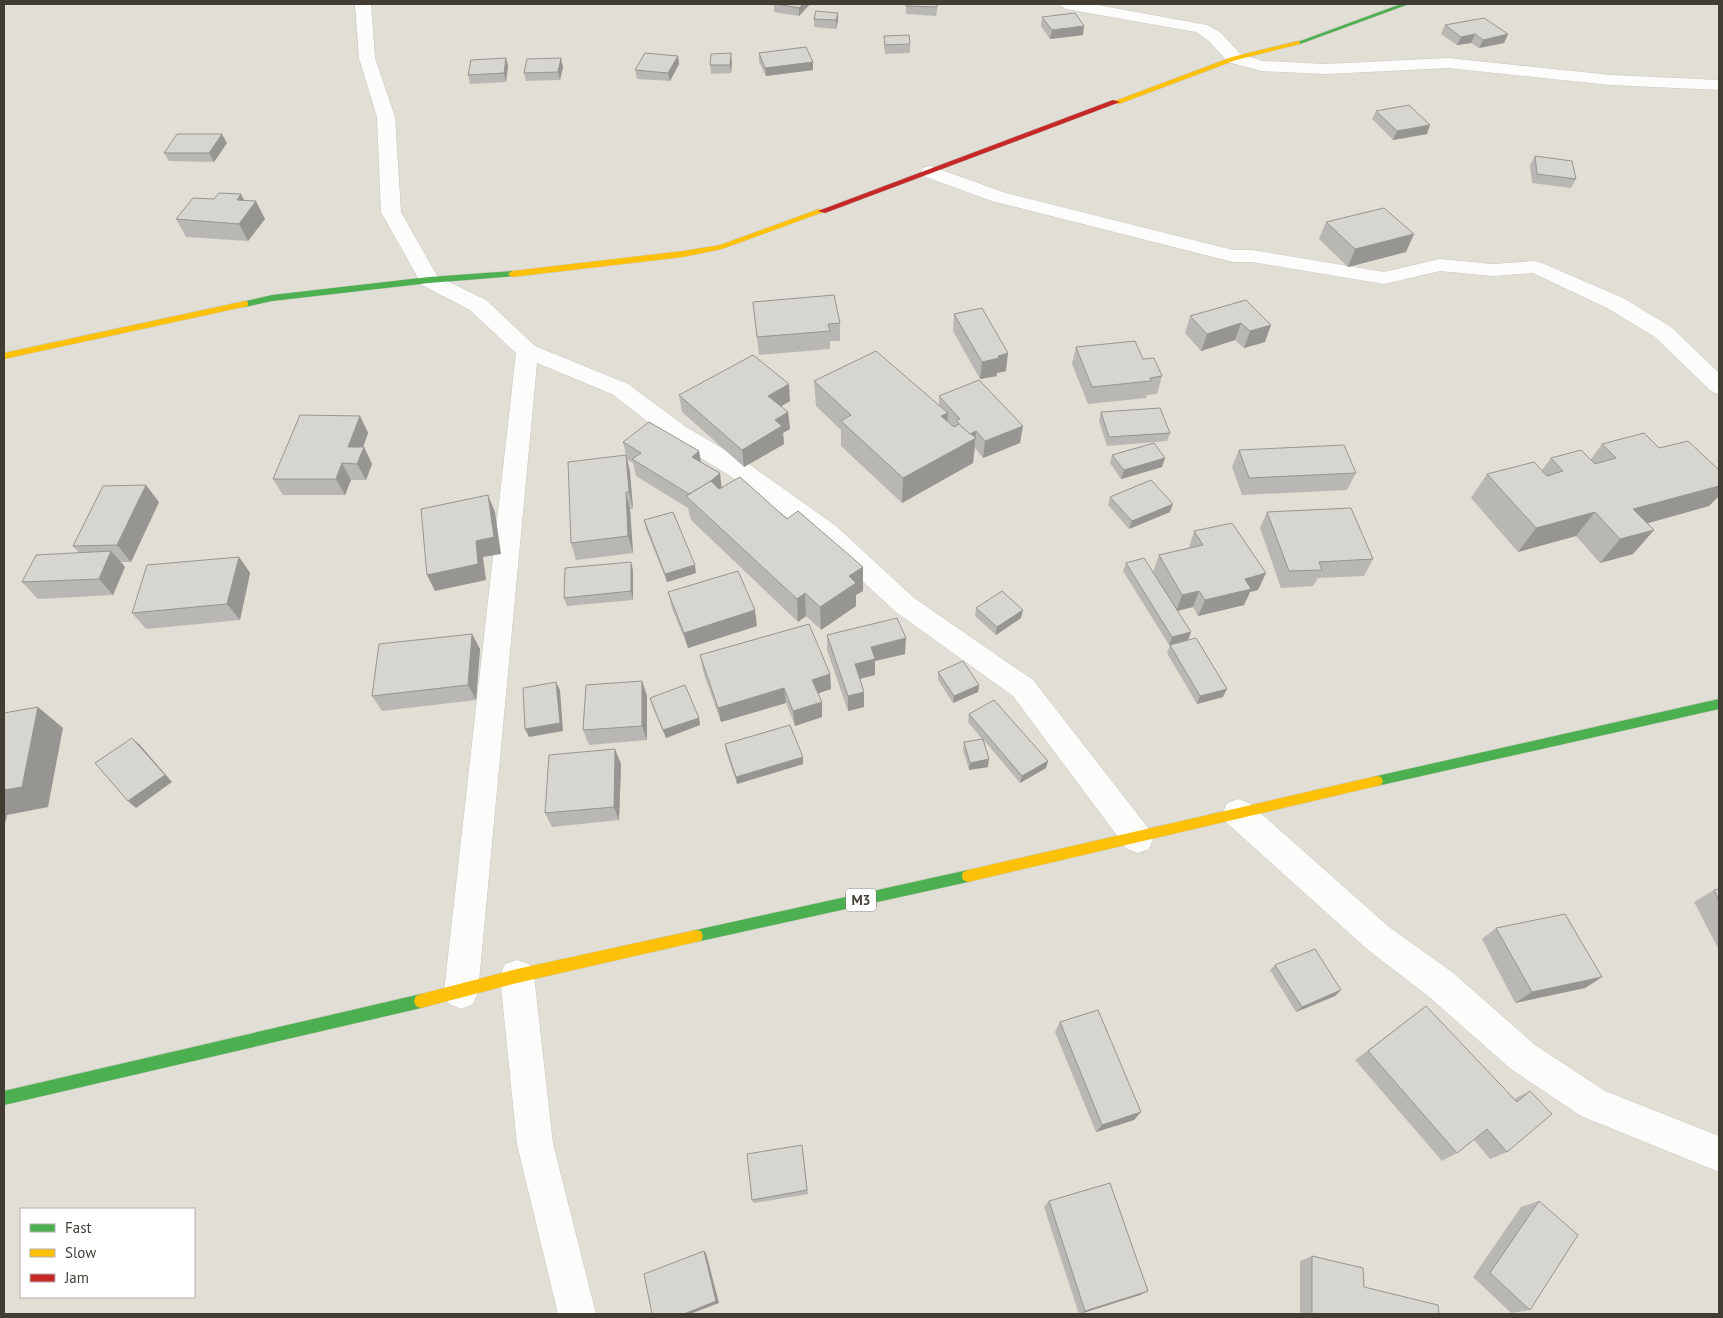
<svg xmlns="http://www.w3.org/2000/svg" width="1723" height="1318" font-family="'PT Sans',sans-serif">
	<rect width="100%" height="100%" fill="#ecece7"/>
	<!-- residential -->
	<path fill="#e0ded5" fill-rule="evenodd" d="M4,4H1719V1314H4ZM21,1209H194V1297H21Z"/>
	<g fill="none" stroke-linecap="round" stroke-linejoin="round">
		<defs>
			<g id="street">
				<path d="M355,4H371L375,58L395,117L401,212L437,276L486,300L535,346L628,384L686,427L750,465L836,526L914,598L1033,680L1149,829L1153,839L1149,849L1138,853L1127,849L1013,696L896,612L818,540L732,477L670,439L612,394L537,363L478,992L473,1004L461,1009L449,1004L444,992L516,353L470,310L422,285L381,212L377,117L359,58Z"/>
				<path d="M1058,4H1092L1207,25L1221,33L1240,54L1263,61L1326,64L1448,58L1611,75L1719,80V90L1611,85L1448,68L1326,74L1262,71L1228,62L1209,41L1196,32L1066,9Z"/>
				<path d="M930,166L1006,193L1233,250H1252L1384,272L1440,259L1493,264L1535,261L1542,263L1623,298L1671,327L1719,373V394L1711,391L1655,337L1607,308L1533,273L1493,276L1440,271L1384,284L1252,262H1233L992,201L923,176L921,172L923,168Z"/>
				<path d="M1238,799L1249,803L1389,927L1452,972L1535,1045L1605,1091L1719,1136V1172L1581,1116L1511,1069L1428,996L1367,949L1227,823L1223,813L1227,803Z"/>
				<path d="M517,960L529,964L534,976L553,1144L596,1314H558L517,1144L500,976L505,964Z"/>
			</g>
			<g id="fast">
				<path d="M1401,4H1409L1300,44L1295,43Z"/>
				<path d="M512,271L515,272V276L429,283L272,301L245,307L241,304L242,302L272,295L429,277Z"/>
				<path d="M1719,699V709L1377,786L1373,785L1371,781L1373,777L1377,776Z"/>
				<path d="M968,870L973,872L974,876L973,880L968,882L696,942L691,941L689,936L691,931L696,930Z"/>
				<path d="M421,994L426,996L428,1001L426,1006L421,1008L4,1105V1091Z"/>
			</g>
			<g id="slow">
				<path d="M1298,41L1300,42V44L1236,60L1119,104L1112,102L1232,57Z"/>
				<path d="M819,209L826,211L722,249L683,257L512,277L508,274L512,271L683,251L720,245Z"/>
				<path d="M245,301L248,302V306L4,359V353Z"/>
				<path d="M1377,776L1381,777L1383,781L1381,785L1377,786L968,882L963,880L962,876L963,872L968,870Z"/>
				<path d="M696,930L701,931L703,936L701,941L696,942L517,983L421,1008L416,1006L414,1001L416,996L421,994L517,969Z"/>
			</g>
			<path id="jam" d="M1113,100L1120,102L825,213L818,211Z"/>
		</defs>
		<!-- street casing -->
		<use href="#street" stroke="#c9c8c3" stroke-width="1"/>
		<!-- fast casing -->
		<use href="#fast" stroke="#cac9bf" stroke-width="1"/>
		<!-- slow casing -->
		<use href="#slow" stroke="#cac9bf" stroke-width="1"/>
		<!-- jam casing -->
		<use href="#jam" stroke="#cac9bf" stroke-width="1"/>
		<!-- street -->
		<use href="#street" fill="#fcfcfb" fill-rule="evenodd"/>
		<!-- fast -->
		<use href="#fast" fill="#4caf50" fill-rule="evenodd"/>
		<!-- slow -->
		<use href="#slow" fill="#ffc107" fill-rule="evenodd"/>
		<!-- jam -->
		<use href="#jam" fill="#c62828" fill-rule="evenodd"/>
	</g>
	<!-- wall -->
	<g fill="#b8b7b3">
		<path d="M774,4H810L799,16L774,12Z"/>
		<path d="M906,4H938L936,16L906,14Z"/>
		<path d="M816,11L838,21L836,29L814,27V19Z"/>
		<path d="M1042,17L1083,35L1050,39L1041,26Z"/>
		<path d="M1445,25L1508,34L1504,43L1479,48L1471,43L1457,45L1441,34Z"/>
		<path d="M884,36L910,44V53L885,54L884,45Z"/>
		<path d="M759,53L813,62V70L766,76L759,62Z"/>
		<path d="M678,56L679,64L670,81L637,79L635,70Z"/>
		<path d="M506,58L508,66L506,82L470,84L468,75Z"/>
		<path d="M732,62L731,73L711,74L710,65Z"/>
		<path d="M563,67L560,80L526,81L524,73Z"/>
		<path d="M1376,111L1427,134L1393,140L1372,119Z"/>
		<path d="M227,143L214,162L169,161L164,153Z"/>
		<path d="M1535,156L1576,179L1571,188L1532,183L1530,165Z"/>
		<path d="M244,201L265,219L248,241L186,237L176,219Z"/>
		<path d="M1326,222L1406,252L1348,267L1319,239Z"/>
		<path d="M1246,300L1265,342L1244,348L1235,340L1201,351L1185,333L1190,316Z"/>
		<path d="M753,302L840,323V341H830V349L759,355Z"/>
		<path d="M954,314L1006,371L997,373V376L980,379L953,331Z"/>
		<path d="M1076,347L1143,359L1162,376L1157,394L1147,395L1146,398L1088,404L1072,364Z"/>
		<path d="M814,381L939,405V396L1020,443L983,458L975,448L973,463L902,503L841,446V430L816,406Z"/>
		<path d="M679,395L790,401L781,406L788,412L790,429L783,433L784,444L744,467L682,412Z"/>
		<path d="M1101,412L1170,433L1167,441L1107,446L1099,421Z"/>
		<path d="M360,416L368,433L363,447H364L372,464L366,480H351L345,495H283L273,479Z"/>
		<path d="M623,442L699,451L701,462L722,488L787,519L863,567V591L856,595V606L821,630L806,616L798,622L691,520L688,508L636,476L633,463L627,460L630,472L633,509H630L633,553L576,560L571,543L626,455Z"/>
		<path d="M1602,444L1659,448L1719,470V496L1709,506L1648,523L1654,530L1633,554L1600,563L1576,536L1518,552L1471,498L1487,474L1542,470L1551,458L1591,459Z"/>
		<path d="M1239,450L1356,473L1347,490L1242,495L1232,467Z"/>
		<path d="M1112,455L1162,467L1121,479L1110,463Z"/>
		<path d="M1110,497L1170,512L1129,529L1108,505Z"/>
		<path d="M159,502L131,562H121L125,567L113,595L38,599L22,582L79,553L73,546Z"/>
		<path d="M1267,512L1373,559L1364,576L1318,578L1313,586L1281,588L1260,528Z"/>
		<path d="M644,520L696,573L667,582L646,529Z"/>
		<path d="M1194,531L1258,590L1250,592L1244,605L1198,616L1193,607L1178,611L1188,640L1223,697L1197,704L1167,653L1170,645H1169L1123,571L1126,563L1160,583L1153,572L1159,555L1189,548Z"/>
		<path d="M239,557L250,573L240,620L146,629L132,613Z"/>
		<path d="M633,570V600L567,606L564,598Z"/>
		<path d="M668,592L757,626L688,648L672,608Z"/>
		<path d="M976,608L1021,618L996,635L975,616Z"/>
		<path d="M472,634L480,649L476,700L382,711L372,696Z"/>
		<path d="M827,635L905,654L875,661V675L860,679L864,692V707L848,711L827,650Z"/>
		<path d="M700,655L830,674L831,689L818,693L822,702V717L795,726L786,703L721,722L703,671Z"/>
		<path d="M938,672L979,685L978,692L953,703L938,680Z"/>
		<path d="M642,681L647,696V740L589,745L583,730Z"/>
		<path d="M650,698L699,718L700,725L666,738L652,706Z"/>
		<path d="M969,714L1048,761L1046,768L1020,783L983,739L988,767L969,770L963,750L964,742L982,739L968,722Z"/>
		<path d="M725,744L803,764L737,784L726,752Z"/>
		<path d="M621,764L619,820L552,827L545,813Z"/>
		<path d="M1719,889V950L1694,902L1714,890Z"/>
		<path d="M1496,928L1602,977L1585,988L1515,1003L1482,939Z"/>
		<path d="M1275,965L1341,990L1335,996L1296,1012L1270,970Z"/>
		<path d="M1413,1016L1514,1099L1530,1091L1507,1152L1490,1159L1474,1140L1457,1153L1442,1161L1355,1060Z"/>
		<path d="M1060,1022L1134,1120L1096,1132L1055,1032Z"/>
		<path d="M803,1149L808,1194L754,1203L752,1200Z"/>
		<path d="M1049,1201L1140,1295L1079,1314L1044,1207Z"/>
		<path d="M1539,1201L1530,1310L1511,1313L1473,1277L1521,1207Z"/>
		<path d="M1312,1256L1364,1287L1439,1314H1300V1261Z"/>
	</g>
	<!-- shaded-wall -->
	<g fill="#969592">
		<path d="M803,4H810L799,16V8Z"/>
		<path d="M838,13V21L836,29V20Z"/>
		<path d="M1084,26L1083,35L1050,39L1052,30Z"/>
		<path d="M1475,34L1471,43L1457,45L1461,37Z"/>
		<path d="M1508,34L1504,43L1479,48L1483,40Z"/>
		<path d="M731,53L732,62L731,73L730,65Z"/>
		<path d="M678,56L679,64L670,81L668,73Z"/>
		<path d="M506,58L508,66L506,82L504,73Z"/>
		<path d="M561,58L563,67L560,80L558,72Z"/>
		<path d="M813,62V70L766,76L765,68Z"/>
		<path d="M1430,125L1427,134L1393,140L1397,131Z"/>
		<path d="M222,134L227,143L214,162L209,153Z"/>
		<path d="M241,194L249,210L256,201L265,219L248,241L239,224L237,200Z"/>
		<path d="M1414,234L1406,252L1348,267L1355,249Z"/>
		<path d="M1241,323L1235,340L1201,351L1207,334Z"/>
		<path d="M1271,325L1265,342L1244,348L1250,331Z"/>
		<path d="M1008,353L1006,371L997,373V376L980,379L982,362L998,356Z"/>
		<path d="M789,384L790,401L770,413L768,396Z"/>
		<path d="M788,412L790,429L783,433L784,444L744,467L742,450L775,420Z"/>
		<path d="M948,413L946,438L941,416Z"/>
		<path d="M360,416L368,433L357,464L348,447Z"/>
		<path d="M1023,426L1020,443L983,458L985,441Z"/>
		<path d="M976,431L973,463L902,503L903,478L969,434Z"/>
		<path d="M364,447L372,464L366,480L357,464Z"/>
		<path d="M699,451L702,468L692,457Z"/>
		<path d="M626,455L630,472L633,509L629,492Z"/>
		<path d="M1165,458L1162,467L1121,479L1124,470Z"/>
		<path d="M342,463L351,480L345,495L336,479Z"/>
		<path d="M720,473L722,490L693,496Z"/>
		<path d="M146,485L159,502L131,562L117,545Z"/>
		<path d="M1719,486V496L1709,506L1613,533L1633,509Z"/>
		<path d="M626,492L630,509L633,553L628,536Z"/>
		<path d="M488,495L495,512L501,554L483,557L486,580L435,591L427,575L476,541Z"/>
		<path d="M1173,504L1170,512L1129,529L1132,521Z"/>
		<path d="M1595,512L1576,536L1518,552L1536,528Z"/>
		<path d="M1654,530L1633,554L1600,563L1620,539Z"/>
		<path d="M111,551L125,567L113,595L99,579Z"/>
		<path d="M239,557L250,573L240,620L227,604Z"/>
		<path d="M631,562L633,570V600L631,591Z"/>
		<path d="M695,565L696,573L667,582L665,574Z"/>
		<path d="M863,567V591L856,595V606L821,630L820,607L849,576Z"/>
		<path d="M1266,573L1258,590L1250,592L1244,605L1198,616L1205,600L1245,579Z"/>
		<path d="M1199,591L1193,607L1176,611L1182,595Z"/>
		<path d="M805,593L806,616L798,622L797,599Z"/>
		<path d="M755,610L757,626L688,648L684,633Z"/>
		<path d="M1023,610L1021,618L996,635L997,627Z"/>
		<path d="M1191,632L1188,640L1169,645L1172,637Z"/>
		<path d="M472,634L480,649L476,700L468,685Z"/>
		<path d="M906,638L905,654L875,661V675L855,680V664L871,647Z"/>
		<path d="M830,674L831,689L813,695L812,680Z"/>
		<path d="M642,681L647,696V740L642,726Z"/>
		<path d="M556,682L560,690L563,731L529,737L525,729Z"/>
		<path d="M979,685L978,692L953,703L954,696Z"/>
		<path d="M784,688L786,703L721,722L718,708Z"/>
		<path d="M1227,689L1223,697L1197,704L1200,696Z"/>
		<path d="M864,692V707L848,711V696Z"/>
		<path d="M822,702V717L795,726L793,711Z"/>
		<path d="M38,707L63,728L48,807L7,815L4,828V790Z"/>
		<path d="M699,718L700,725L666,738L663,730Z"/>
		<path d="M132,738L140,745L172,782L136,808L128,801Z"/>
		<path d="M615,749L621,764L619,820L614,807Z"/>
		<path d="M803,757V764L737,784L736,777Z"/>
		<path d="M989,759L988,767L969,770L970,763Z"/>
		<path d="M1048,761L1046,768L1020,783L1022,776Z"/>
		<path d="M1602,977L1585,988L1515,1003L1532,992Z"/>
		<path d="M1341,990L1335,996L1296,1012L1302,1007Z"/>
		<path d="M1141,1112L1134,1120L1096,1132L1102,1125Z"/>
		<path d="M704,1251L706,1253L719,1303L690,1314H684Z"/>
		<path d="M1148,1291L1140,1295L1080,1314L1085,1311Z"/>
	</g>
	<!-- building -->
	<g fill="#d6d5d0" stroke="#969592">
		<path d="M777,4H803L799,8Z"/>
		<path d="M906,4H937V7L906,6Z"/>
		<path d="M816,11L838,13L836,20L814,19Z"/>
		<path d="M1075,13L1084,26L1052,30L1042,17Z"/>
		<path d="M1484,18L1508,34L1483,40L1475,34L1461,37L1445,25Z"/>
		<path d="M909,35L910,44L885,45L884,36Z"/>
		<path d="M806,47L813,62L765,68L759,53Z"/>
		<path d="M645,53L678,56L668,73L635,70Z"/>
		<path d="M731,53L730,65H710L711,54Z"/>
		<path d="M506,58L504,73L468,75L471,60Z"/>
		<path d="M561,58L558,72L524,73L527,59Z"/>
		<path d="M1409,105L1430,125L1397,131L1376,111Z"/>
		<path d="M177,134H222L209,153H164Z"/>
		<path d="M1535,156L1572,161L1576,179L1537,174Z"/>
		<path d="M219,193L241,194L237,200L256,201L239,224L176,219L193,198L214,199Z"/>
		<path d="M1384,208L1414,234L1355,249L1326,222Z"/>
		<path d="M834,295L840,323L828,324L830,331L757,337L753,302Z"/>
		<path d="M1246,300L1271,325L1250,331L1241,323L1207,334L1190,316Z"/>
		<path d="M982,308L1008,353L998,356L999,358L982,362L954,314Z"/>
		<path d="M1135,341L1143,359L1154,358L1162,376L1150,378L1151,381L1092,387L1076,347Z"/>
		<path d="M876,351L948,413L941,416L954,427L959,424L976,438L903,478L841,421L851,415L814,381Z"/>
		<path d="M753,355L789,384L768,396L788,412L775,420L782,426L742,450L679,395Z"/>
		<path d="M979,380L1023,426L985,441L976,431L970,434L961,426L956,420L960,419L939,396Z"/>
		<path d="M1160,408L1170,433L1109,437L1101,412Z"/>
		<path d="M300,415L360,416L348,447H364L357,464L342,463L336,479H273Z"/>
		<path d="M649,422L699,451L692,457L720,473L711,481L689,494L632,459L641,453L623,442Z"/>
		<path d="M1644,433L1659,448L1688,441L1719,470V486L1633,509L1654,530L1620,539L1595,512L1536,528L1487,474L1534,462L1547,476L1563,471L1551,458L1581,450L1595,464L1616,458L1602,444Z"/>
		<path d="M1154,443L1165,458L1124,470L1112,455Z"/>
		<path d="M1344,445L1356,473L1249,478L1239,450Z"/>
		<path d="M626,455L629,492H626L628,536L571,543L568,462Z"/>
		<path d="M740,477L787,519L798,511L863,567L849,576L856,583L820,607L805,593L797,599L686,496L711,481L719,489Z"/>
		<path d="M1151,480L1173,504L1132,521L1110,497Z"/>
		<path d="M146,485L117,545L73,546L103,486Z"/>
		<path d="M488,495L494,537L476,541L478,564L427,575L421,509Z"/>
		<path d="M1351,508L1373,559L1319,562L1322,570L1289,571L1267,512Z"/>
		<path d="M673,512L695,565L665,574L644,520Z"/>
		<path d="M1232,523L1266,573L1245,579L1251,589L1205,600L1199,591L1182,595L1159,555L1203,545L1194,531Z"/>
		<path d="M111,551L99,579L22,582L36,555Z"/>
		<path d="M239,557L227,604L132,613L147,565Z"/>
		<path d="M1144,558L1191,632L1172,637L1126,563Z"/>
		<path d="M631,562V591L564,598L565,568Z"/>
		<path d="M738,571L755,610L684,633L668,592Z"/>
		<path d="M1002,591L1023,610L997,627L976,608Z"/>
		<path d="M897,618L906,638L871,647L875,659L855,664L864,692L848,696L827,635Z"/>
		<path d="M809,624L830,674L812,680L822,702L793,711L784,688L718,708L700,655Z"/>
		<path d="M472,634L468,685L372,696L379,644Z"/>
		<path d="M1196,638L1227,689L1200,696L1170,645Z"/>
		<path d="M963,661L979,685L954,696L938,672Z"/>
		<path d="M642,681V726L583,730L586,685Z"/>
		<path d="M556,682L560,723L525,729L523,688Z"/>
		<path d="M685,685L699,718L663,730L650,698Z"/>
		<path d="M994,700L1048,761L1022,776L969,714Z"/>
		<path d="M38,707L22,787L4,790V713Z"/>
		<path d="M790,725L803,757L736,777L725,744Z"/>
		<path d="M132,738L165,775L128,801L95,763Z"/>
		<path d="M983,739L989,759L970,763L964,742Z"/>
		<path d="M615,749L614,807L545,813L549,755Z"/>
		<path d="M1719,889V900L1714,890Z"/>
		<path d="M1565,914L1602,977L1532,992L1496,928Z"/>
		<path d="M1315,949L1341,990L1302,1007L1275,965Z"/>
		<path d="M1426,1006L1517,1102L1530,1091L1552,1114L1507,1152L1487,1129L1457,1153L1368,1051Z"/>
		<path d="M1098,1010L1141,1112L1102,1125L1060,1022Z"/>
		<path d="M802,1145L807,1190L752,1200L747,1154Z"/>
		<path d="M1110,1183L1148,1291L1085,1311L1049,1201Z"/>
		<path d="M1539,1201L1578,1235L1530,1310L1490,1273Z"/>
		<path d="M704,1251L716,1301L684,1314H652L644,1274Z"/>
		<path d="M1312,1256L1363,1268L1364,1287L1438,1305L1439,1314H1312Z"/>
	</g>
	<g text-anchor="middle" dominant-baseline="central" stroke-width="4" stroke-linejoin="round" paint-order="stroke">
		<!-- shield labels -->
		<rect fill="#fff" stroke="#7a7772" stroke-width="1" x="846" y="888.5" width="30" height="23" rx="4"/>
		<g font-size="14" font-weight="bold" fill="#413d35">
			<text x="861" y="900">M3</text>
		</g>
	</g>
	<!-- border -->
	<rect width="1723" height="1318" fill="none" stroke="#413d35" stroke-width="10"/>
	<!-- legend -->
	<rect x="20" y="1208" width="175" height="90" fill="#ffffff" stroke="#b3b1ae"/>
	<rect x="30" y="1224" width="25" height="8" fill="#4caf50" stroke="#b3b1ae"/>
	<text x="65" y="1233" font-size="15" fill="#413d35">Fast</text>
	<rect x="30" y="1249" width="25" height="8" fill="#ffc107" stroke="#b3b1ae"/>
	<text x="65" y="1258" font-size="15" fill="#413d35">Slow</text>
	<rect x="30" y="1274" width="25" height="8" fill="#c62828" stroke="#b3b1ae"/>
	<text x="65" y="1283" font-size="15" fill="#413d35">Jam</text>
</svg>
